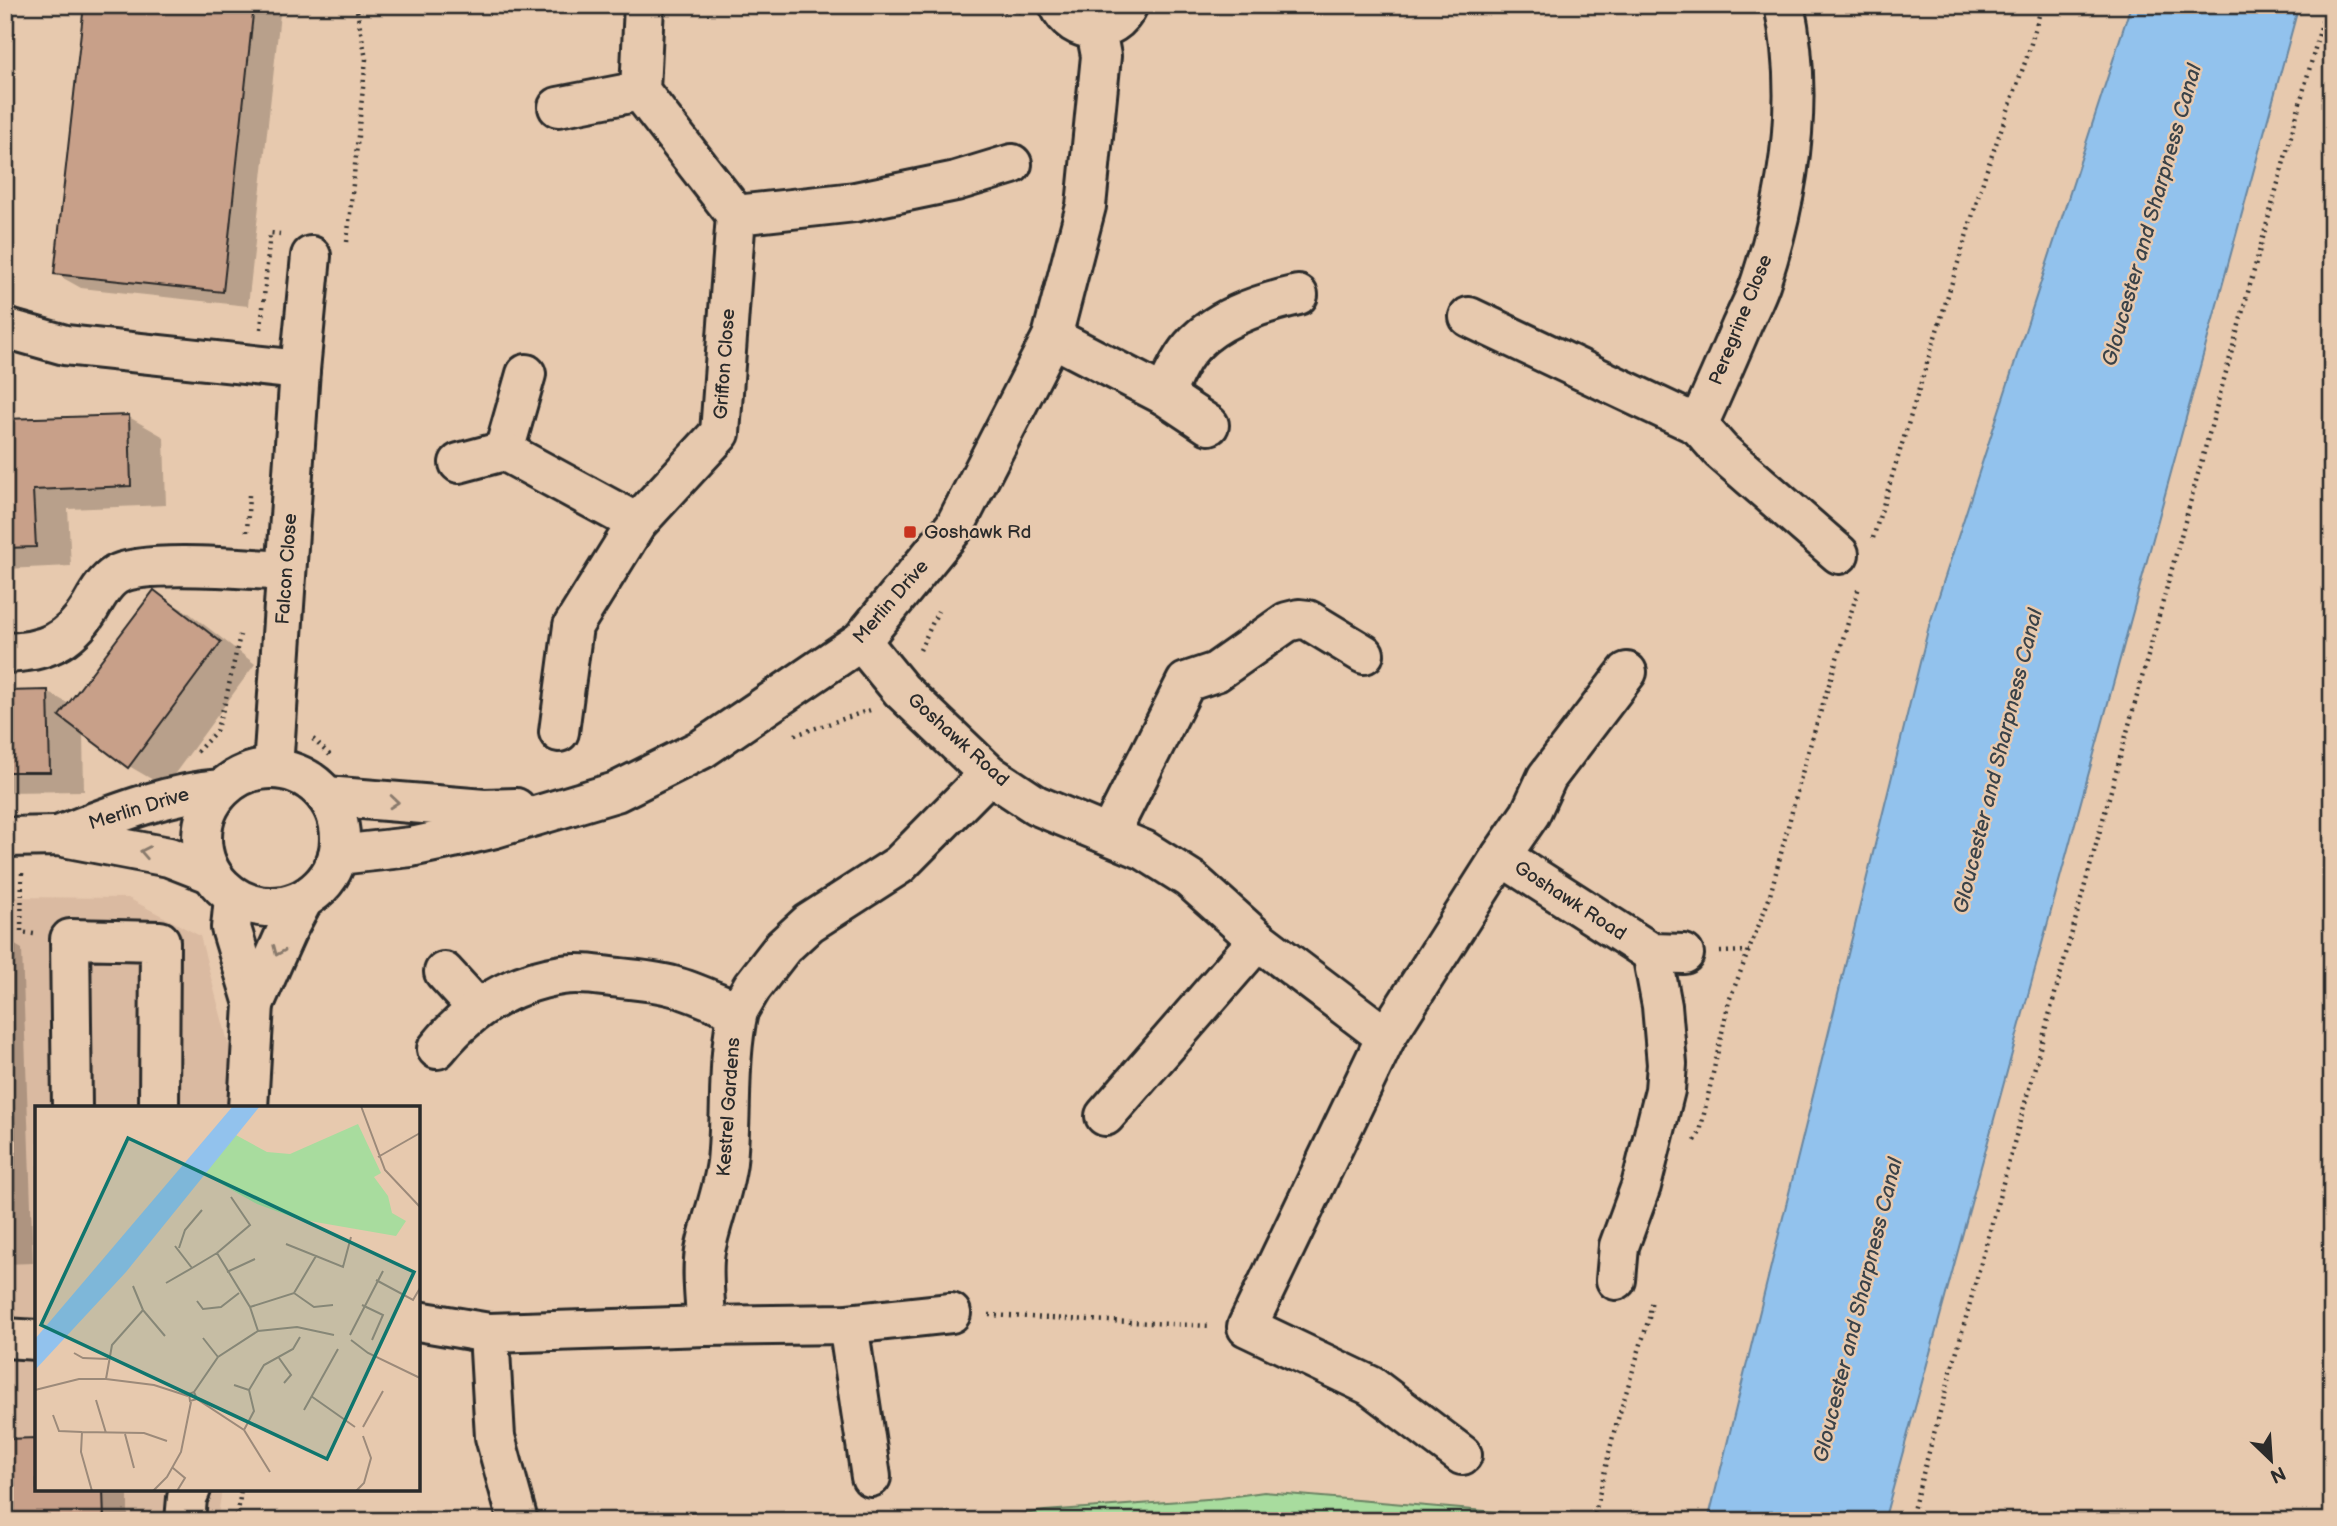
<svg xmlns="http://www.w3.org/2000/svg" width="2337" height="1526" font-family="'Balsamiq Sans',sans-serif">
	<rect width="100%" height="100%" fill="#e7c9ae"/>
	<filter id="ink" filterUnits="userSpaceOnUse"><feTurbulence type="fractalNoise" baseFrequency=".0143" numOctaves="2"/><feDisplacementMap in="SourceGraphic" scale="14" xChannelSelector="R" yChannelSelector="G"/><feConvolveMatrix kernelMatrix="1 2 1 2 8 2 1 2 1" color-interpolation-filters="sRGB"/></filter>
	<g filter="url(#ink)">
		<!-- built -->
		<path fill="#dabaa1" d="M5,897L128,898L200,936L229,1046L230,1108H37V1489H222L217,1521H5Z"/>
		<!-- green -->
		<path fill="#a8dc9e" stroke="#6a8464" stroke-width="2" d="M1264,1492L1577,1519L1624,1521H974L1045,1511L1221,1498Z"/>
		<!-- water -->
		<path fill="#92c2ed" stroke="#69869f" stroke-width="2" d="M2131,5H2299L1884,1521H1708L1929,626Z"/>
		<!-- shadow -->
		<g fill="#0003">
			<path d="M86,5H281L248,306L81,288L56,274Z"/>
			<path d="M129,417L164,437L166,505L68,509L71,566L5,569V421Z"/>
			<path d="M154,593L189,613L255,664L165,787L129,766L83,732L84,791L5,792V692H48L69,704Z"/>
			<path d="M5,939L22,949L33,1263L5,1264Z"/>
			<path d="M37,1489H128V1521H5Z"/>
		</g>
		<!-- building -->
		<g fill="#c8a089" stroke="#2b2b2b" stroke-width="2">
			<path d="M84,5H254L223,292L54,274Z"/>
			<path d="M129,415L131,486L33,490L36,547L5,548V419Z"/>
			<path d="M154,590L221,642L128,768L59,716Z"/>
			<path d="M48,690L50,772H5V691Z"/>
			<path d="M5,1158L8,1250H5Z"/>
			<path d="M37,1438V1489H103L104,1521H5V1439Z"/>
		</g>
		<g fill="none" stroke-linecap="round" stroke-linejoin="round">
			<defs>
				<g id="minor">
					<path d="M644,5L640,91L736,215L855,202L956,181L1012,164"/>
					<path d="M1059,5C1073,36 1114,37 1128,5"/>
					<path d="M558,107L640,91"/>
					<path d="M1469,317L1698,425C1713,392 1727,360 1741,327C1748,311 1757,295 1762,278C1790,191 1804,95 1784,5"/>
					<path d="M5,328L65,345L300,370"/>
					<path d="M1052,337L1164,395L1209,425"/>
					<path d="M526,374L504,451L637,523"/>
					<path d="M1164,395C1171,381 1177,365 1187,352C1212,319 1259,304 1298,295"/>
					<path d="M1698,425L1721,451L1839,554"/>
					<path d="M459,463L504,451"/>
					<path d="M861,641L901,690L989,774L1036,805L1144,850L1190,879L1258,940L1386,1037L1501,856L1652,953L1684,954"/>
					<path d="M5,653C44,652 69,642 90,608C97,596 104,582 116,575C143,559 251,569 286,571"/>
					<path d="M559,732L573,626L637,523L720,433L736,215"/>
					<path d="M273,768L300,370L311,256"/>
					<circle cx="271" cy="838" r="69"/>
					<path d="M326,796L484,809L516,808"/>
					<path d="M1109,835L1186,682L1216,672L1287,622L1299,619L1308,620L1364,654"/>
					<path d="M58,836C110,816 166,793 221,789"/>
					<path d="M5,837L58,836L169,857L210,873"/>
					<path d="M338,855L411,847L453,838L495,828L616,792L702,749L861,641L955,526L1052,337L1086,206L1101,56L1096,30"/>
					<path d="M1501,856L1530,814L1547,777L1627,672"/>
					<path d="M234,898L231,928L254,1004L248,1108"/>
					<path d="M444,972L477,1008"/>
					<path d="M254,1004L286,932L303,900"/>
					<path d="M738,1011C727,1062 732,1111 727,1162C723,1193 711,1220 705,1251C701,1274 706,1302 706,1326L848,1324L951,1313"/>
					<path d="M1386,1037L1247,1327L1371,1386L1462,1455"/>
					<path d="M437,1049C469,1009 510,983 562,975C580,972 602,976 620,978C638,980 656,981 673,986C695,992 717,1003 738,1011L752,987L783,947L809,923L899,865L989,774"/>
					<path d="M72,1108L70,939L160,941L159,1108"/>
					<path d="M1105,1116L1258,940"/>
					<path d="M1616,1280L1619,1246L1641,1186L1665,1090L1667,1064L1662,1006L1652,953"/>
					<path d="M418,1321L489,1333"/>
					<path d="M848,1324L871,1477"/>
					<path d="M5,1338L37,1340"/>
					<path d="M185,1521L187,1498L191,1489"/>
					<path d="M518,1521L495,1437L489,1333L706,1326"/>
				</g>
			</defs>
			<!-- minor casing -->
			<use href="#minor" stroke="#2b2b2b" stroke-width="44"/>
			<!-- path -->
			<g stroke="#2b2b2b" stroke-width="4.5" stroke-dasharray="2 5" stroke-linecap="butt">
				<path d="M995,5V10L1021,11"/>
				<path d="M347,242L366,59L356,5"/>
				<path d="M261,329L270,233L280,234"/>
				<path d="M247,532L249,495"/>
				<path d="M1873,538L1986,172L2028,54L2042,5"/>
				<path d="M920,650L938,611"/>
				<path d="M795,735L870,710"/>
				<path d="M313,739L332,757"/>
				<path d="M197,752L216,731L225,703L240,635"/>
				<path d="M22,873L21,932L34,934"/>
				<path d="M1720,952L1749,951"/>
				<path d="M1695,1141L1700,1132L1729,1001L1769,899L1805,762L1859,587"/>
				<path d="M989,1315L1211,1326"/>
				<path d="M237,1521L241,1489"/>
				<path d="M1593,1521L1614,1432L1649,1318L1652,1298"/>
				<path d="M1910,1521L2327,5"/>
			</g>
			<!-- minor -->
			<use href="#minor" stroke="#e7c9ae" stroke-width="38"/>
		</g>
		<!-- one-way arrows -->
		<defs><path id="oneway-chevron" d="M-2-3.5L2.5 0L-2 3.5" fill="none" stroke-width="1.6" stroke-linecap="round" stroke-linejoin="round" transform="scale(1.75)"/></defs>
		<g stroke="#897a6c">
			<use href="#oneway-chevron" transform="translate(394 802) rotate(5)"/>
			<use href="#oneway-chevron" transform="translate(145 852) rotate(-169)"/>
			<use href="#oneway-chevron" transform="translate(278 951) rotate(113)"/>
		</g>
	</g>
	<!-- markers -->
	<rect fill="#c8321e" stroke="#e7c9ae" stroke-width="2.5" x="903" y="525" width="14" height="14" rx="3.5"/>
	<g text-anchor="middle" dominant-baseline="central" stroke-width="5" stroke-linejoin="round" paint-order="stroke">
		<!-- street labels -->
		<g font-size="19" fill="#2b2b2b" stroke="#e7c9ae">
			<text transform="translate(1741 320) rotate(-68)">Peregrine Close</text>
			<text transform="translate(725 364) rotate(-86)">Griffon Close</text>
			<text transform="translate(287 569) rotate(-86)">Falcon Close</text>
			<text transform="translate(891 602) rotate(-49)">Merlin Drive</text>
			<text transform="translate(958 740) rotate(42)">Goshawk Road</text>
			<text transform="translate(139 809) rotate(-17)">Merlin Drive</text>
			<text transform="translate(1570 901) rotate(33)">Goshawk Road</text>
			<text transform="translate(729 1107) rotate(-86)">Kestrel Gardens</text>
		</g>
		<!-- poi labels -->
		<g font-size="19" fill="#2b2b2b" stroke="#e7c9ae" text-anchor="start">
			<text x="924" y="532">Goshawk Rd</text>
		</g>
		<!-- water labels -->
		<g font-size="21" font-style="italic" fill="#3a4248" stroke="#e7c9ae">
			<text transform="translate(2152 215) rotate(-74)">Gloucester and Sharpness Canal</text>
			<text transform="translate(1998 761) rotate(-76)">Gloucester and Sharpness Canal</text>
			<text transform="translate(1858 1310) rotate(-76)">Gloucester and Sharpness Canal</text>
		</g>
	</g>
	<!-- overview -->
	<g transform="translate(35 1106)">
		<rect width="385" height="385" fill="#e7c9ae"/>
		<path d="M323,18L346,67L339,71L353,90L357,107L371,115L361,130L263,113L222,98L167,67L199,28L232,46L255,48Z" fill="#a8dc9e"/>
		<path d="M198,0H225L91,166L0,264V233Z" fill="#92c2ed"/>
		<path fill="none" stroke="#9c8a7a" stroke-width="2" d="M326,0L350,64L385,101M343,51L385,27M251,138L281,150L259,187M140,140L157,162L182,147L215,201L223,225M144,142L150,124L167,104M182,147L215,119L196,91M281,150L308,161L316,131M192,166L220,153M341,174L378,194L385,182M131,177L157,162M98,180L108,204M162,195L168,203L186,201L204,187M327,199L348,209L337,234M215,201L259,187L279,201L298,199M315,229L348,165M168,232L183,251M316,234L333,247L385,272M39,247L48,252L73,253M244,252L256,269L249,277M71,273L77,239L108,204L130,230M199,279L214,284L219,305L209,324M0,284L44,273H71L119,279L153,290M214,284L229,259L258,243L265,231M159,286L183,251L223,225L262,221L299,229M276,290L320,321M162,293L155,295L154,288L159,286L162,293L209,324L235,366M61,294L71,327M269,304L303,243M18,309L24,325L47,326M328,321L348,285M90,328L99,362M138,362L150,372L142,385M57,385L46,346L47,326L109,327L132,335M118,385L132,371L146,346L156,296M321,385L329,377L336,352L328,330"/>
		<path fill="#0f766e" fill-opacity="0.15" stroke="#0f766e" stroke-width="3.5" d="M93,32L379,166L292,353L6,219Z"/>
		<rect width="385" height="385" fill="none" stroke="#2b2b2b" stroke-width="3.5"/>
	</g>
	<!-- margin -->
	<rect width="2337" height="1526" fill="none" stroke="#e7c9ae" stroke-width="28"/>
	<rect x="14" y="14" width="2309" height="1498" fill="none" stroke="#2b2b2b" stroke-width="2.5" filter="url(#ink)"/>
	<!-- north arrow -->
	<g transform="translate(2271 1460) rotate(155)" stroke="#e7c9ae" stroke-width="5" paint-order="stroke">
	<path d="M0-5L12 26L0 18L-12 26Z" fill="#2b2b2b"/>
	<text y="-10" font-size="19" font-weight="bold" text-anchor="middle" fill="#2b2b2b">N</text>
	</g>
</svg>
